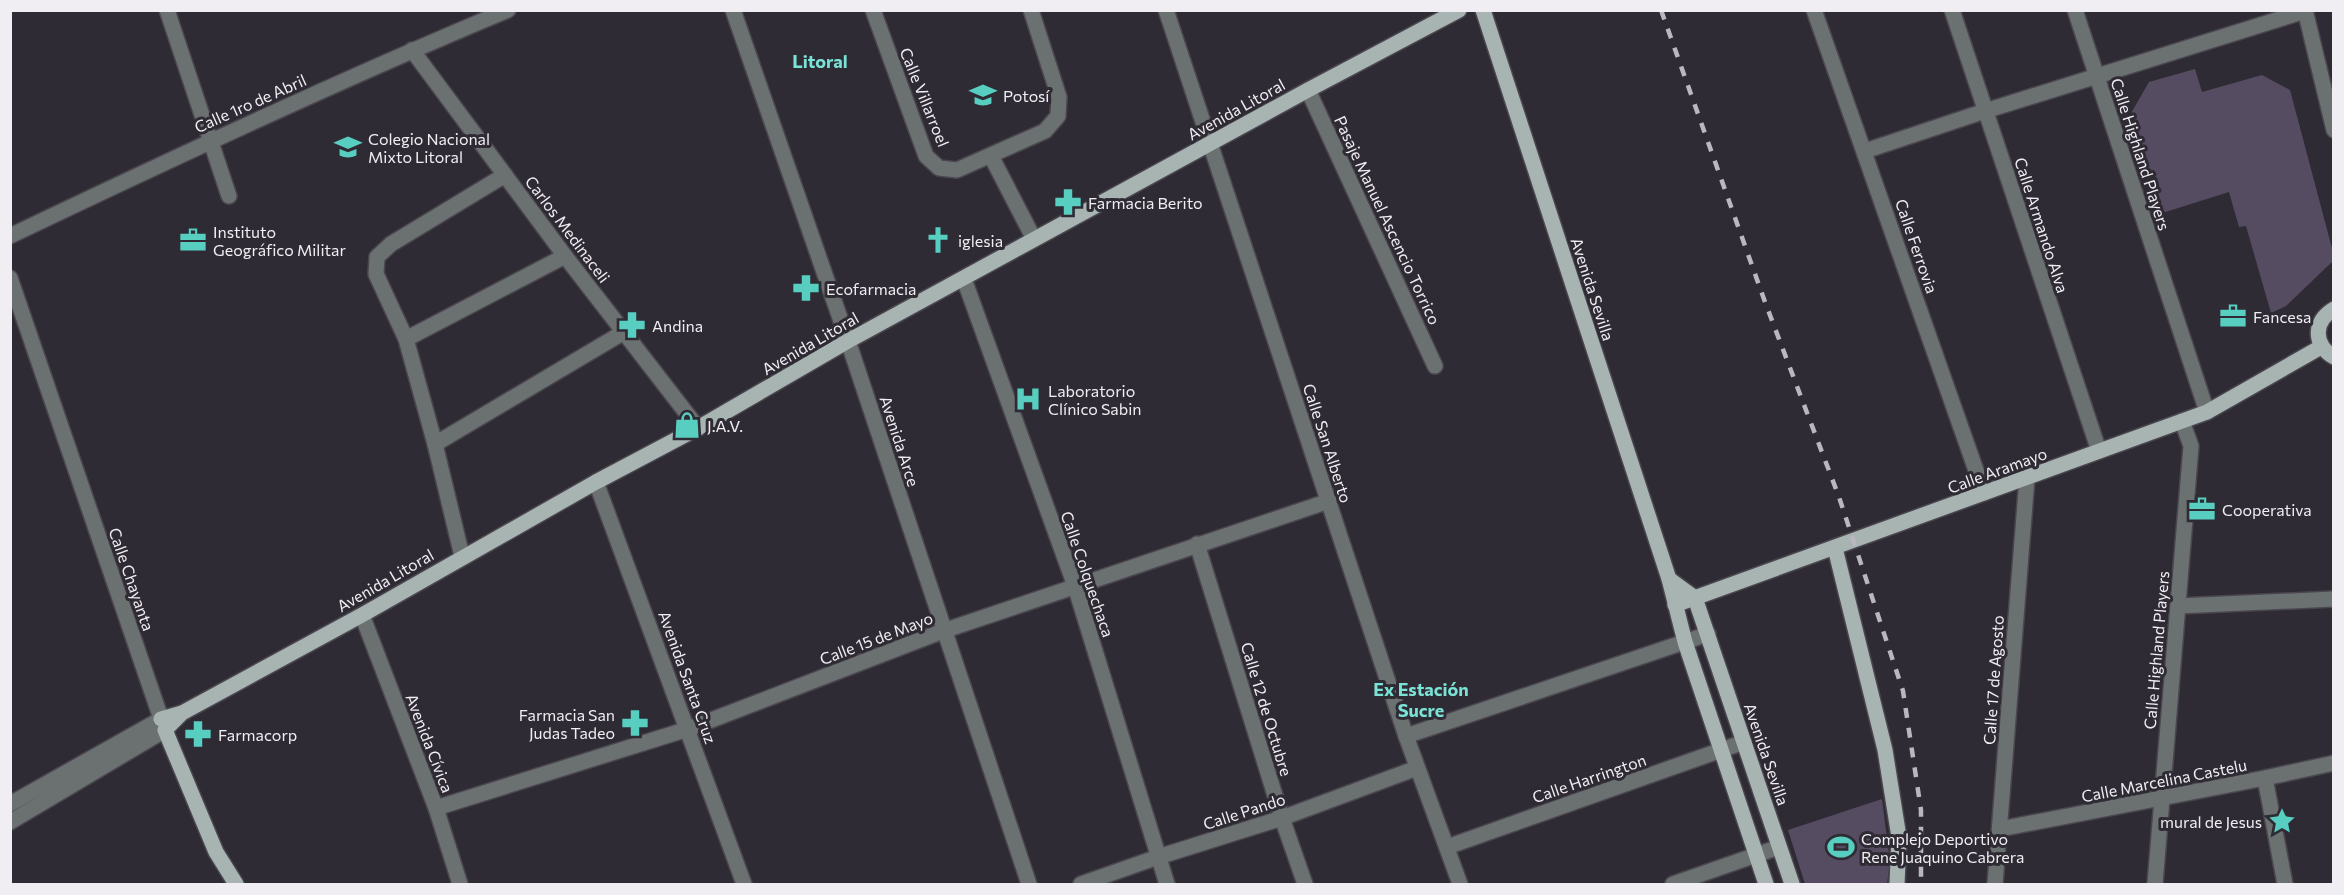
<svg xmlns="http://www.w3.org/2000/svg" width="2344" height="895" font-family="Commissioner,sans-serif">
	<rect width="100%" height="100%" fill="#2f2b34"/>
	<!-- green -->
	<g fill="#564c61">
		<path d="M2195,69L2202,92L2262,75L2290,90L2333,252V261L2286,306L2271,313L2246,226L2239,227L2229,192L2159,214L2130,115L2149,82Z"/>
		<path d="M1882,799L1890,863L1887,884H1805L1788,830Z"/>
	</g>
	<g fill="none" stroke-linecap="round" stroke-linejoin="round">
		<defs>
			<g id="minor">
				<path d="M167,10L229,196"/>
				<path d="M733,10L848,341L1029,884"/>
				<path d="M873,10L926,156L939,168L957,170L1045,131L1058,116L1059,97L1031,10"/>
				<path d="M1166,10L1406,736L1460,884"/>
				<path d="M1814,10L1984,493"/>
				<path d="M1952,10L2099,451"/>
				<path d="M2075,10L2207,412"/>
				<path d="M2305,10L2334,130"/>
				<path d="M412,50L565,256L698,428"/>
				<path d="M1308,90L1435,366"/>
				<path d="M1865,151L1985,111L2305,11"/>
				<path d="M991,156L1034,239"/>
				<path d="M10,236C175,157 340,80 508,10"/>
				<path d="M10,278L165,730L10,822"/>
				<path d="M964,279L1075,586L1167,884"/>
				<path d="M406,339L565,256"/>
				<path d="M435,444L624,332"/>
				<path d="M596,482L744,884"/>
				<path d="M1197,544L1282,818L1305,884"/>
				<path d="M462,556L435,444L406,339L376,274L377,257L391,244L505,175"/>
				<path d="M2178,606L2334,599"/>
				<path d="M362,615L436,808L460,884"/>
				<path d="M1406,736L1708,634"/>
				<path d="M2265,778L2285,884"/>
				<path d="M10,804L161,719"/>
				<path d="M436,808L688,729L943,631L1329,501"/>
				<path d="M2000,829L2265,778L2334,763"/>
				<path d="M1447,847L1744,742"/>
				<path d="M1081,884L1158,857L1282,818L1417,768"/>
				<path d="M1673,884L1779,847"/>
				<path d="M1995,884L2027,478"/>
				<path d="M2155,884L2191,446L2182,421"/>
			</g>
			<g id="major">
				<path d="M1483,10L1669,579L1685,642L1766,884"/>
				<path d="M2334,309C2313,321 2313,345 2334,357"/>
				<path d="M1835,548L1885,750L1899,837L1897,884"/>
				<path d="M1669,579L1695,598L1792,884"/>
				<path d="M1675,605L2207,412L2321,347"/>
				<path d="M180,715L165,730L216,852L236,884"/>
				<path d="M161,719L182,713L362,615L596,482L698,428L848,341L1308,90L1459,10"/>
			</g>
		</defs>
		<!-- minor casing -->
		<use href="#minor" stroke="#4a464f" stroke-width="18"/>
		<!-- major casing -->
		<use href="#major" stroke="#4a464f" stroke-width="18"/>
		<!-- minor -->
		<use href="#minor" stroke="#6b7070" stroke-width="15"/>
		<!-- major -->
		<use href="#major" stroke="#a8b4b2" stroke-width="15"/>
		<!-- rail -->
		<path stroke="#bbb7be" stroke-width="4.5" stroke-dasharray="10 10" stroke-linecap="butt" d="M1661,10L1765,302L1839,497L1903,691L1921,810V884"/>
	</g>
	<!-- icons -->
	<defs>
		<symbol id="school-bare" viewBox="-9 -9 18 18"><path d="M0-5L7-2L0 1L-7-2ZM-4 1L0 2.5L4 1V4Q0 6-4 4Z" fill="#58cec0" stroke="#2f2b34" stroke-width="2.5" paint-order="stroke"/></symbol>
		<symbol id="pharmacy-bare" viewBox="-9 -9 18 18"><path d="M-2-6h4v4h4v4h-4v4h-4v-4h-4v-4h4Z" fill="#58cec0" stroke="#2f2b34" stroke-width="2.5" paint-order="stroke"/></symbol>
		<symbol id="office-bare" viewBox="-9 -9 18 18"><path d="M-6-3h4V-5.5h4V-3h4V5H-6ZM-1-4.5V-3h2v-1.5ZM-6 0V1H6V0Z" fill="#58cec0" stroke="#2f2b34" stroke-width="2.5" paint-order="stroke"/></symbol>
		<symbol id="church-bare" viewBox="-9 -9 18 18"><path d="M-1.2-6h2.4v3.5h3.3v2.4h-3.3V6h-2.4V-.1h-3.3v-2.4h3.3Z" fill="#58cec0" stroke="#2f2b34" stroke-width="2.5" paint-order="stroke"/></symbol>
		<symbol id="hospital-bare" viewBox="-9 -9 18 18"><path d="M-5-5h3v3.5h4V-5h3V5h-3V1.5h-4V5h-3Z" fill="#58cec0" stroke="#2f2b34" stroke-width="2.5" paint-order="stroke"/></symbol>
		<symbol id="shop-bare" viewBox="-9 -9 18 18"><path d="M-5-2.5h2.3a2.7 3.5 0 0 1 5.4 0H5L5.5 6h-11ZM-1.5-2.5h3a1.5 2.3 0 0 0-3 0Z" fill="#58cec0" stroke="#2f2b34" stroke-width="2.5" paint-order="stroke"/></symbol>
		<symbol id="sight-bare" viewBox="-9 -9 18 18"><path d="M0-6L1.8-2.2L6-1.7L2.9 1.2L3.7 5.4L0 3.3L-3.7 5.4L-2.9 1.2L-6-1.7L-1.8-2.2Z" fill="#58cec0" stroke="#2f2b34" stroke-width="2.5" paint-order="stroke"/></symbol>
		<symbol id="stadium-bare" viewBox="-9 -9 18 18"><path d="M0-5a6.5 5 0 1 0 0 10a6.5 5 0 1 0 0-10ZM-3.5-1.8h7v3.6h-7Z" fill="#58cec0" stroke="#2f2b34" stroke-width="2.5" paint-order="stroke"/></symbol>
	</defs>
	<g fill-rule="evenodd">
		<use href="#school-bare" x="964" y="76" width="38" height="38"/>
		<use href="#school-bare" x="329" y="128" width="38" height="38"/>
		<use href="#pharmacy-bare" x="1049" y="183" width="38" height="38"/>
		<use href="#office-bare" x="174" y="221" width="38" height="38"/>
		<use href="#church-bare" x="919" y="221" width="38" height="38"/>
		<use href="#pharmacy-bare" x="787" y="269" width="38" height="38"/>
		<use href="#office-bare" x="2214" y="297" width="38" height="38"/>
		<use href="#pharmacy-bare" x="613" y="306" width="38" height="38"/>
		<use href="#hospital-bare" x="1009" y="380" width="38" height="38"/>
		<use href="#shop-bare" x="668" y="406" width="38" height="38"/>
		<use href="#office-bare" x="2183" y="490" width="38" height="38"/>
		<use href="#pharmacy-bare" x="616" y="704" width="38" height="38"/>
		<use href="#pharmacy-bare" x="179" y="715" width="38" height="38"/>
		<use href="#sight-bare" x="2263" y="802" width="38" height="38"/>
		<use href="#stadium-bare" x="1822" y="828" width="38" height="38"/>
	</g>
	<g text-anchor="middle" dominant-baseline="central" stroke-width="6" stroke-linejoin="round" paint-order="stroke">
		<!-- poi labels -->
		<g font-size="16" fill="#f0edf3" stroke="#2f2b34" text-anchor="start">
			<text x="1003" y="95">Potosí</text>
			<text x="368" y="138">Colegio Nacional<tspan x="368" dy="18">Mixto Litoral</tspan></text>
			<text x="1088" y="202">Farmacia Berito</text>
			<text x="213" y="231">Instituto<tspan x="213" dy="18">Geográfico Militar</tspan></text>
			<text x="958" y="240">iglesia</text>
			<text x="826" y="288">Ecofarmacia</text>
			<text x="2253" y="316">Fancesa</text>
			<text x="652" y="325">Andina</text>
			<text x="1048" y="390">Laboratorio<tspan x="1048" dy="18">Clínico Sabin</tspan></text>
			<text x="707" y="425">J.A.V.</text>
			<text x="2222" y="509">Cooperativa</text>
			<text x="615" y="714" text-anchor="end">Farmacia San<tspan x="615" dy="18">Judas Tadeo</tspan></text>
			<text x="218" y="734">Farmacorp</text>
			<text x="2262" y="821" text-anchor="end">mural de Jesus</text>
			<text x="1861" y="838">Complejo Deportivo<tspan x="1861" dy="18">Rene Juaquino Cabrera</tspan></text>
		</g>
		<!-- street labels -->
		<g font-size="16" fill="#f0edf3" stroke="#2f2b34">
			<text transform="translate(925 97) rotate(68)">Calle Villarroel</text>
			<text transform="translate(250 103) rotate(-24)">Calle 1ro de Abril</text>
			<text transform="translate(1236 109) rotate(-29)">Avenida Litoral</text>
			<text transform="translate(2141 154) rotate(72)">Calle Highland Players</text>
			<text transform="translate(1388 220) rotate(65)">Pasaje Manuel Ascencio Torrico</text>
			<text transform="translate(2042 225) rotate(72)">Calle Armando Alva</text>
			<text transform="translate(568 229) rotate(53)">Carlos Medinaceli</text>
			<text transform="translate(1917 246) rotate(71)">Calle Ferrovia</text>
			<text transform="translate(1593 289) rotate(72)">Avenida Sevilla</text>
			<text transform="translate(810 343) rotate(-30)">Avenida Litoral</text>
			<text transform="translate(900 441) rotate(72)">Avenida Arce</text>
			<text transform="translate(1328 443) rotate(72)">Calle San Alberto</text>
			<text transform="translate(1997 470) rotate(-20)">Calle Aramayo</text>
			<text transform="translate(1088 574) rotate(71)">Calle Colquechaca</text>
			<text transform="translate(132 579) rotate(71)">Calle Chayanta</text>
			<text transform="translate(385 580) rotate(-30)">Avenida Litoral</text>
			<text transform="translate(876 638) rotate(-21)">Calle 15 de Mayo</text>
			<text transform="translate(2156 650) rotate(-85)">Calle Highland Players</text>
			<text transform="translate(688 677) rotate(70)">Avenida Santa Cruz</text>
			<text transform="translate(1993 680) rotate(-86)">Calle 17 de Agosto</text>
			<text transform="translate(1267 709) rotate(73)">Calle 12 de Octubre</text>
			<text transform="translate(430 743) rotate(69)">Avenida Cívica</text>
			<text transform="translate(1767 754) rotate(71)">Avenida Sevilla</text>
			<text transform="translate(1589 778) rotate(-19)">Calle Harrington</text>
			<text transform="translate(2164 780) rotate(-11)">Calle Marcelina Castelu</text>
			<text transform="translate(1244 811) rotate(-18)">Calle Pando</text>
		</g>
		<!-- neighbourhood labels -->
		<g font-size="18" font-weight="bold" fill="#7ae3d6" stroke="#2f2b34">
			<text x="820" y="61">Litoral</text>
			<text x="1421" y="689">Ex Estación<tspan x="1421" dy="21">Sucre</tspan></text>
		</g>
	</g>
	<!-- border -->
	<rect width="2344" height="895" fill="none" stroke="#f0edf3" stroke-width="24"/>
</svg>
